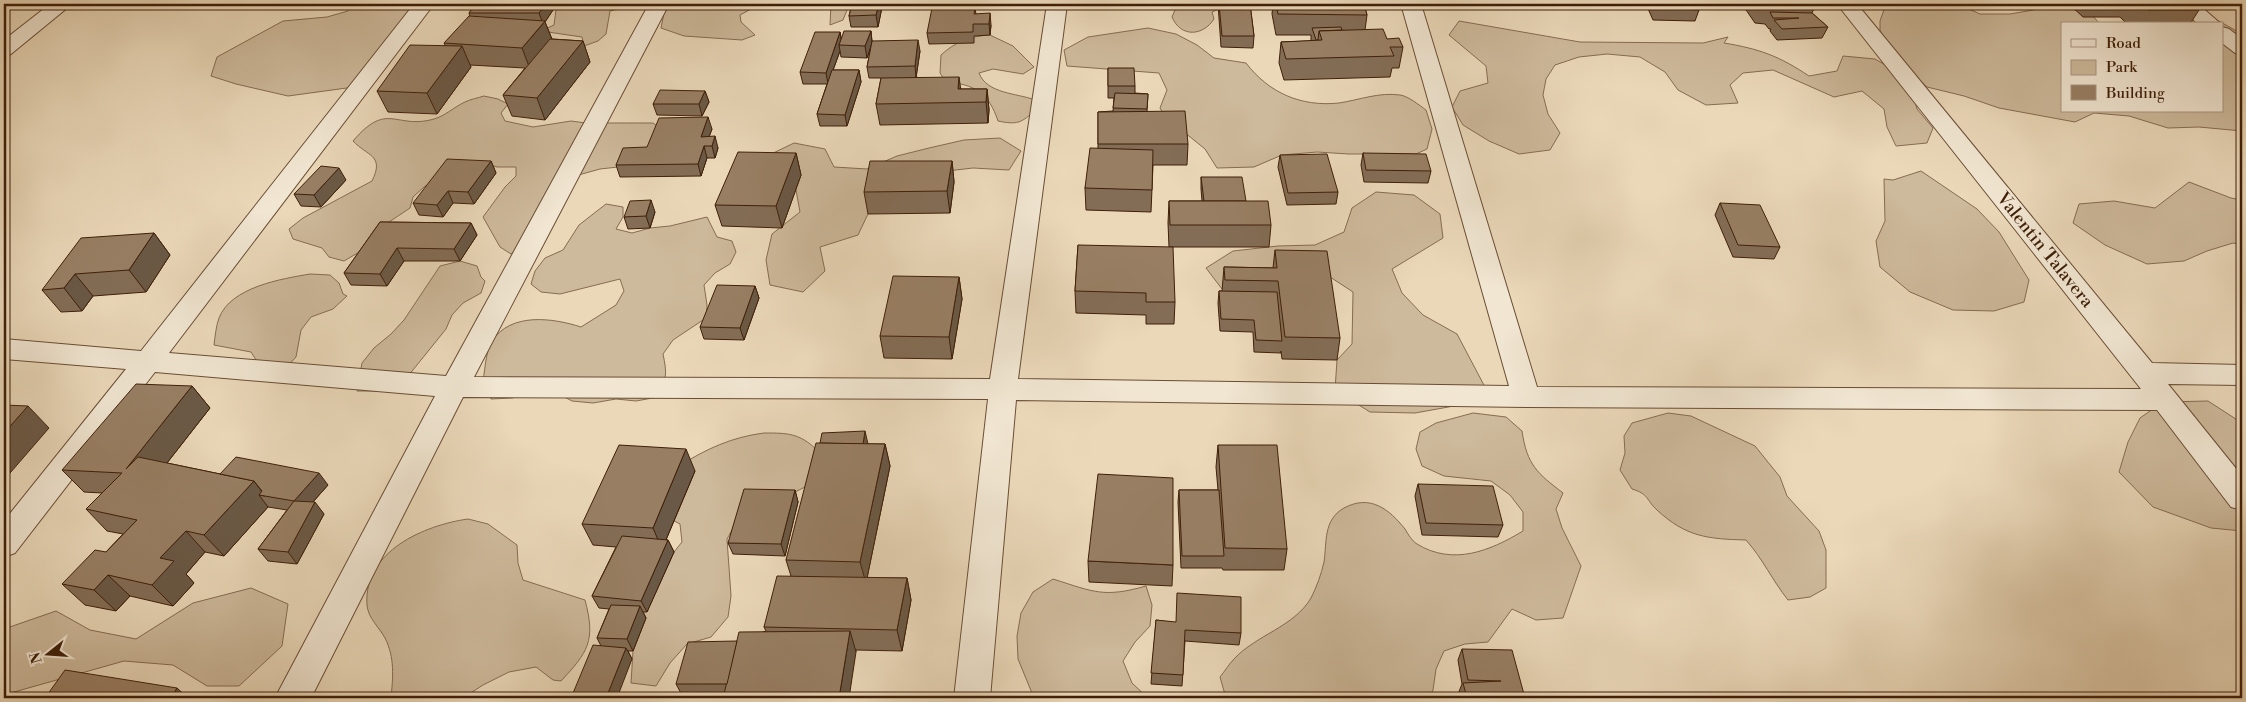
<svg xmlns="http://www.w3.org/2000/svg" width="2246" height="702" font-family="'Libre Bodoni',serif">
	<rect width="100%" height="100%" fill="#ead8b9"/>
	<filter id="stains"><feTurbulence type="fractalNoise" baseFrequency=".004" numOctaves="4"/><feColorMatrix values="0 0 0 0 .2 0 0 0 0 .09 0 0 0 0 .02 0 0 0 .5 -.17"/></filter>
	<radialGradient id="worn" r=".72"><stop offset=".6" stop-color="#630" stop-opacity="0"/><stop offset="1" stop-color="#630" stop-opacity=".3"/></radialGradient>
	<!-- green -->
	<g fill="#cdb99b" stroke="#866c52">
		<path d="M351,4H425L354,87L288,96L236,84L211,76L217,57L283,21L327,17L348,11Z"/>
		<path d="M560,4H652C637,9 624,7 610,11L606,34L598,41L584,46L582,37L541,31L554,25L556,10Z"/>
		<path d="M671,4H756L753,8L740,15L741,22L755,35L742,40L684,36L661,28L664,13Z"/>
		<path d="M831,4L849,5L843,20L830,25Z"/>
		<path d="M1181,4H1231L1212,12L1214,19C1203,36 1181,38 1172,17L1175,10Z"/>
		<path d="M1886,4H1958L1980,14H2010L2056,6L2090,13L2100,24H2062V111H2222V24H2155V15L2215,19L2242,34V131L2199,127L2168,128L2129,116L2094,113L2075,122L1999,108L1964,96L1927,87L1907,70L1880,36V21Z"/>
		<path d="M1459,21L1580,42L1703,43L1728,37L1724,43C1760,49 1779,56 1809,76L1837,71L1843,56L1875,59L1901,74L1913,92L1917,109L1933,128L1927,143L1896,146L1887,127L1884,109L1862,91L1834,97L1773,70L1743,73L1730,85L1738,103L1706,105L1678,90L1665,72L1640,57L1607,54L1579,57L1555,65L1546,79L1543,95L1548,114L1560,133L1550,150L1519,154L1489,141L1463,125L1452,107L1460,91L1488,83L1486,66L1449,35Z"/>
		<path d="M1148,28L1176,34L1197,45L1214,58L1246,63C1269,93 1301,107 1339,103C1359,100 1379,92 1400,95C1408,96 1419,105 1426,110L1432,129L1427,149L1416,154H1349L1317,152L1282,155L1254,167L1217,168L1205,149L1184,132L1171,127L1160,108L1167,90L1159,73L1067,66L1064,50L1088,37Z"/>
		<path d="M990,35L1013,46L1034,67L1023,74L993,69L979,73C987,94 1017,93 1035,100V110C1022,123 1017,125 998,121C989,93 974,84 946,82L940,73L941,55C955,42 970,36 990,35Z"/>
		<path d="M484,96L498,99L508,104L501,113L505,121L533,127L571,121L586,123H653L663,130L654,144L618,167L600,169L564,179L524,243L511,254L500,247L483,217L505,187L516,176V167H497L483,163L438,178L424,187L413,197L410,208L380,228L361,251L344,261L329,257L322,248L293,239L289,229L303,218L372,181C385,155 367,156 353,141C388,100 395,130 434,119C445,116 454,107 465,102C471,99 478,98 484,96Z"/>
		<path d="M1000,138L1021,151L1009,170L973,168L938,172L878,193L858,235L820,247L825,271L803,292L770,285L766,260L772,234L800,212L796,190L765,157L794,143L825,149L834,167L867,169L897,156L929,148L964,140Z"/>
		<path d="M1921,171L1977,209L1999,232L2029,280L2024,302L1994,311L1953,310L1910,292L1880,267L1876,241L1885,221L1884,179L1893,180Z"/>
		<path d="M2189,182L2231,198L2242,200V245L2233,243L2207,251L2184,261L2147,264L2105,245L2073,223L2079,204L2114,201L2155,208Z"/>
		<path d="M1376,192L1414,195L1440,214L1443,238L1392,269L1402,293L1423,315L1457,334L1486,389L1454,406L1415,413L1370,412L1335,390L1337,360L1352,344L1353,292L1324,273L1250,274L1222,289L1206,268L1233,251L1278,246L1315,245L1344,232L1352,208Z"/>
		<path d="M606,204L623,207V217L616,229L632,233L650,228L670,226L707,217L717,237L732,241L736,252L730,264L715,273L704,285L707,305L706,318L673,340L663,354C667,373 667,379 658,397L636,401L616,399L593,403L572,401L557,393L536,394L512,398L491,399L482,386C485,373 485,353 492,341C511,312 553,318 581,327L616,305L624,291L620,279L560,294L541,292L531,284L535,271L545,258L563,250L579,225Z"/>
		<path d="M460,261L477,266L481,277L485,281L481,293L463,303L452,315L446,329L400,386L378,391H357L362,363L374,348L391,334L404,320L440,266Z"/>
		<path d="M310,274L330,275L339,283L343,294L347,296L333,309L311,317L301,330L296,357L282,372L258,363L251,352L214,345C215,337 216,326 219,318C231,287 281,279 310,274Z"/>
		<path d="M2208,401L2242,423V531L2211,528L2153,507L2119,472L2128,442L2140,418L2163,402Z"/>
		<path d="M1473,413L1506,417L1522,431C1527,465 1537,473 1563,493L1556,509L1562,528L1581,566L1563,618L1536,620L1512,609L1488,642L1465,644L1444,651L1436,669L1433,690L1429,698H1226L1220,677C1225,671 1229,664 1234,659C1256,635 1294,627 1311,598C1317,586 1321,575 1324,562C1327,542 1323,520 1344,508C1370,494 1389,509 1405,529C1408,534 1412,541 1417,544C1453,566 1490,551 1523,531V512L1510,495L1491,481L1444,476L1422,466L1416,449L1420,432L1436,423Z"/>
		<path d="M1668,413L1691,416L1755,446L1780,477L1787,496L1819,531L1826,550V588L1810,597L1788,600C1772,580 1763,559 1746,540C1708,539 1686,537 1657,510C1646,500 1649,494 1632,489L1620,470L1625,453L1624,436L1632,423Z"/>
		<path d="M764,433C788,433 799,433 817,450L815,482L737,521L727,539L731,596L728,617L711,637L687,644L670,663L656,686L631,683L633,651L628,634L674,552L682,542L680,524L663,515L679,466C706,449 732,437 764,433Z"/>
		<path d="M468,519L488,524L517,545L518,563L523,580L585,600C596,641 588,652 561,681L553,680L536,667L509,672L483,685L463,698H391C393,677 395,658 385,638C379,627 368,618 367,605C363,551 425,525 468,519Z"/>
		<path d="M1053,579C1094,592 1104,598 1146,586L1152,605L1150,626L1135,642L1123,661L1132,683L1148,698H1034L1018,659L1017,636L1021,613L1033,592Z"/>
		<path d="M251,588L288,604L282,646L239,686H207L173,665L124,661L7,694L4,693V629L56,611L90,630L136,639L193,603Z"/>
	</g>
	<g fill="none" stroke-linecap="round" stroke-linejoin="round">
		<defs>
			<g id="minor">
				<path d="M50,4H72L11,54L4,56V40Z"/>
				<path d="M414,4H434L169,353L446,376L649,4H669L474,377L990,379L1047,4H1067L1018,379L1509,386L1401,4H1421L1537,387L2141,389L1837,4H1857L2152,363L2242,365V385L2168,384L2242,476V510L2231,507L2157,410L1526,407L1016,400L990,698H954L988,399L463,397L311,698H275L435,396L155,372L15,553L4,557V521L126,369L4,359V339L141,351Z"/>
				<path d="M2176,4H2198L2221,24H2198Z"/>
				<path d="M2222,27L2229,29L2242,39V55L2235,53L2222,43Z"/>
			</g>
		</defs>
		<!-- minor casing -->
		<use href="#minor" stroke="#6a4d34" stroke-width="2"/>
		<!-- minor -->
		<use href="#minor" fill="#f1e6d2" fill-rule="evenodd"/>
	</g>
	<!-- wall -->
	<g fill="#836d56" stroke="#3f1f08">
		<path d="M466,4H557L545,22L552,39L583,41L590,62L545,120L512,116L503,95L525,68L470,65L471,67L437,114L388,112L377,91L445,45L444,43L470,17L469,13L472,9L468,8Z"/>
		<path d="M765,4H820L818,8L766,7Z"/>
		<path d="M852,4H903V6L882,7L878,27H851L849,16Z"/>
		<path d="M945,4H995L994,9H975L976,14L991,25L990,35L974,36V43L929,44L927,33L946,8Z"/>
		<path d="M1218,4H1250L1254,36L1253,48L1221,47Z"/>
		<path d="M1273,4H1364L1367,15L1365,30L1387,39L1403,47L1399,68H1392L1390,77L1284,80L1279,63L1281,42L1311,41V35H1276L1272,14Z"/>
		<path d="M1646,4H1696L1699,10L1695,21L1653,20Z"/>
		<path d="M1742,4H1816L1812,13L1828,27L1822,38L1777,40L1770,31L1771,29H1769L1765,24L1755,23Z"/>
		<path d="M2069,4H2191L2199,10L2190,24H2127L2120,17H2083Z"/>
		<path d="M2196,4H2242V7H2200Z"/>
		<path d="M871,31L872,41L920,51L916,77L961,89H987L989,110L988,123L880,125L876,104L881,78H869L867,67L871,47L867,58L841,57L840,51L833,70H859L861,82L847,126H820L817,114L827,84H803L800,72L840,32L841,38Z"/>
		<path d="M1108,68L1135,86V93L1148,94L1147,111L1188,144L1187,165H1153L1151,212L1086,210L1085,188L1098,148V112L1113,111L1114,98H1108Z"/>
		<path d="M705,91L709,102L702,116L657,115L653,104Z"/>
		<path d="M712,129L709,136L718,148L715,158H707L701,176L620,177L616,165Z"/>
		<path d="M796,153L801,175L782,228L722,226L715,205Z"/>
		<path d="M1363,153L1431,171L1428,183L1364,182L1361,165Z"/>
		<path d="M1280,155L1338,192L1336,204L1287,205L1278,167Z"/>
		<path d="M491,161L496,173L474,204L453,203L443,217L419,215L413,203Z"/>
		<path d="M952,161L954,182L950,213L868,214L864,192Z"/>
		<path d="M1201,177L1246,201L1271,225L1269,247H1169L1168,223L1169,201H1202L1201,189Z"/>
		<path d="M346,180L321,207L301,206L294,194Z"/>
		<path d="M1720,203L1780,247L1774,259L1733,257L1715,215Z"/>
		<path d="M655,212L650,228L628,229L624,217Z"/>
		<path d="M380,222L471,223L477,235L460,261H404L387,286L351,285L344,273Z"/>
		<path d="M154,233L170,255L146,292L93,296L82,311L61,312L42,290Z"/>
		<path d="M1078,245L1175,302L1174,324H1146V315L1076,313L1075,291Z"/>
		<path d="M1275,250L1340,338L1337,360L1282,359L1281,351V353L1254,352L1253,332L1220,331L1218,303L1219,291H1222L1224,267L1273,268Z"/>
		<path d="M959,277L962,299L952,359L884,358L880,336Z"/>
		<path d="M755,286L759,298L744,340L704,339L700,327Z"/>
		<path d="M192,386L210,408L167,463L220,474L328,485L313,502L324,514L297,564L268,561L258,549L287,510L268,507L224,556L205,552L186,574L194,583L173,606L130,596L116,611L85,605L62,584L106,552L123,534L107,531L86,509L102,493L84,492L62,470Z"/>
		<path d="M867,444H885L890,466L867,578H907L911,600L902,651L856,650V652L724,695H682L676,684L737,641L766,631L764,627L791,576L786,560Z"/>
		<path d="M1218,445L1287,549L1284,570H1223L1222,568H1181L1178,502L1179,490H1218L1216,467Z"/>
		<path d="M695,471L666,540H668L674,552L647,612H643L646,618L633,651H628L632,659L601,646L597,638L609,609L599,608L592,596L616,547L593,545L582,524Z"/>
		<path d="M1418,484L1503,525L1498,537L1422,535L1415,496Z"/>
		<path d="M795,490L798,502L785,556L733,554L728,543Z"/>
		<path d="M1088,561L1173,565L1172,586L1089,582Z"/>
		<path d="M1156,620L1241,633L1239,645L1185,641L1182,686L1151,684Z"/>
		<path d="M1462,649L1525,698H1459L1458,694L1462,684L1458,660Z"/>
	</g>
	<!-- shaded-wall -->
	<g fill="#6a5946" stroke="#3f1f08">
		<path d="M546,4H557L545,22L553,42L530,69L522,48L543,24L539,13Z"/>
		<path d="M879,4H882V7L878,27L876,15Z"/>
		<path d="M990,13L991,25L990,35L989,24Z"/>
		<path d="M871,31L872,43L867,58L865,46Z"/>
		<path d="M840,32L842,44L839,45L840,51L828,84L826,73Z"/>
		<path d="M918,40L920,51L916,78L915,66Z"/>
		<path d="M583,41L590,62L545,120L537,98Z"/>
		<path d="M462,46L471,67L437,114L427,93Z"/>
		<path d="M859,70L861,82L847,126L845,115Z"/>
		<path d="M959,77L962,98L958,89Z"/>
		<path d="M987,89L989,110L988,123L986,102Z"/>
		<path d="M705,91L709,102L702,116L699,104Z"/>
		<path d="M708,117L712,129L706,146L701,137Z"/>
		<path d="M715,136L718,148L715,158L712,146Z"/>
		<path d="M704,146L707,158L701,176L698,164Z"/>
		<path d="M796,153L801,175L782,228L776,206Z"/>
		<path d="M491,161L496,173L474,204L468,192Z"/>
		<path d="M952,161L954,182L950,213L947,191Z"/>
		<path d="M339,168L346,180L321,207L314,195Z"/>
		<path d="M448,191L453,203L443,217L437,205Z"/>
		<path d="M651,200L655,212L650,228L646,216Z"/>
		<path d="M471,223L477,235L460,261L454,249Z"/>
		<path d="M154,233L170,255L146,292L129,270Z"/>
		<path d="M397,248L404,261L387,286L380,274Z"/>
		<path d="M75,274L93,296L82,311L64,288Z"/>
		<path d="M959,277L962,299L952,359L949,337Z"/>
		<path d="M755,286L759,298L744,340L740,328Z"/>
		<path d="M192,386L210,408L145,491L126,469Z"/>
		<path d="M28,406L49,428L4,480V433Z"/>
		<path d="M865,431L868,444L862,453Z"/>
		<path d="M885,444L890,466L866,583L860,562Z"/>
		<path d="M686,449L695,471L662,549L653,528Z"/>
		<path d="M319,473L328,485L303,513L294,501Z"/>
		<path d="M254,481L265,496L259,495L268,507L224,556L204,535Z"/>
		<path d="M795,490L798,502L785,556L781,544Z"/>
		<path d="M315,502L324,514L297,564L288,552Z"/>
		<path d="M186,531L205,552L186,574L194,583L173,606L152,585L160,558Z"/>
		<path d="M668,540L674,552L647,612L641,601Z"/>
		<path d="M108,575L130,596L116,611L94,590Z"/>
		<path d="M907,578L911,600L902,651L897,630Z"/>
		<path d="M640,606L646,618L633,651L627,639Z"/>
		<path d="M850,631L856,652L849,698H839Z"/>
		<path d="M626,648L632,659L617,698H606Z"/>
		<path d="M177,688L188,698H171Z"/>
	</g>
	<!-- building -->
	<g fill="#987f64" stroke="#3f1f08">
		<path d="M476,4H546L539,13H469Z"/>
		<path d="M852,4H879L876,15L849,16Z"/>
		<path d="M1219,4H1250L1254,36H1222Z"/>
		<path d="M1276,4H1364L1367,15L1278,14Z"/>
		<path d="M1655,4H1696L1699,10L1657,8Z"/>
		<path d="M2141,4H2191L2199,10H2148Z"/>
		<path d="M932,8H975L974,14L990,13L989,24H973V32L927,33Z"/>
		<path d="M1770,12L1812,13L1828,27L1782,29L1774,20L1799,18H1773Z"/>
		<path d="M469,16L545,21L522,48L444,43Z"/>
		<path d="M1341,27L1342,30L1319,31L1318,40H1316L1312,28Z"/>
		<path d="M1383,29L1387,39L1399,38L1403,47H1390L1394,56L1286,59L1281,42L1322,40L1319,31Z"/>
		<path d="M844,31H871L865,46L839,45Z"/>
		<path d="M815,32H840L826,73L800,72Z"/>
		<path d="M550,39L583,41L537,98L503,95Z"/>
		<path d="M918,40L915,66L867,67L872,41Z"/>
		<path d="M410,45L462,46L427,93L377,91Z"/>
		<path d="M1108,68H1134L1135,86H1108Z"/>
		<path d="M832,70H859L845,115L817,114Z"/>
		<path d="M959,77L958,89H987L986,102L876,104L881,78Z"/>
		<path d="M660,90L705,91L699,104H653Z"/>
		<path d="M1115,93L1148,94L1147,109L1113,108Z"/>
		<path d="M1185,111L1188,144H1098V112Z"/>
		<path d="M708,117L701,137L715,136L712,146H704L698,164L616,165L623,148L647,147L659,118Z"/>
		<path d="M1090,148L1153,150L1152,190L1085,188Z"/>
		<path d="M738,152L796,153L776,206L715,205Z"/>
		<path d="M1363,153L1426,154L1431,171L1366,170Z"/>
		<path d="M1327,154L1338,192L1288,193L1280,155Z"/>
		<path d="M447,159L491,161L468,192L448,191L437,205L413,203Z"/>
		<path d="M870,161H952L947,191L864,192Z"/>
		<path d="M321,166L339,168L314,195L294,194Z"/>
		<path d="M1201,177H1242L1246,201H1204Z"/>
		<path d="M651,200L646,216L624,217L630,201Z"/>
		<path d="M1169,201H1268L1271,225H1170Z"/>
		<path d="M1720,203L1760,205L1780,247L1738,245Z"/>
		<path d="M380,222L471,223L454,249L397,248L380,274L344,273Z"/>
		<path d="M154,233L129,270L75,274L64,288L42,290L81,238Z"/>
		<path d="M1078,245L1173,247L1175,302H1146V293L1075,291Z"/>
		<path d="M1275,250L1327,251L1340,338L1285,337L1278,281L1225,280L1224,267L1277,268Z"/>
		<path d="M893,276L959,277L949,337L880,336Z"/>
		<path d="M717,285L755,286L740,328L700,327Z"/>
		<path d="M1219,291L1277,292L1282,341L1256,340L1254,320L1221,319Z"/>
		<path d="M136,384L192,386L126,469L138,457L254,481L204,535L186,531L160,558L174,561L152,585L108,575L94,590L62,584L95,550L106,552L137,520L86,509L122,473L62,470Z"/>
		<path d="M4,405L28,406L4,433Z"/>
		<path d="M865,431L863,444L820,443L822,433Z"/>
		<path d="M816,443L885,444L860,562L786,560Z"/>
		<path d="M619,445L686,449L653,528L582,524Z"/>
		<path d="M1218,445H1277L1287,549L1225,548Z"/>
		<path d="M236,457L319,473L294,501L315,502L288,552L258,549L294,501L259,495L262,491L254,481L220,474Z"/>
		<path d="M1098,474L1173,478V565L1088,561Z"/>
		<path d="M1418,484L1493,486L1503,525L1426,523Z"/>
		<path d="M744,489L795,490L781,544L728,543Z"/>
		<path d="M1179,490H1219L1224,556H1182Z"/>
		<path d="M622,536L668,540L641,601L592,596Z"/>
		<path d="M777,576L907,578L897,630L764,627Z"/>
		<path d="M1177,593L1241,597V633L1185,630L1183,675L1151,673L1156,620L1176,622Z"/>
		<path d="M611,605L640,606L627,639L597,638Z"/>
		<path d="M850,631L839,698H723L739,632Z"/>
		<path d="M737,641L727,684H676L688,642Z"/>
		<path d="M593,645L626,648L606,698H571Z"/>
		<path d="M1462,649L1512,650L1525,698H1467L1463,683L1501,681L1468,680Z"/>
		<path d="M65,670L177,688L171,698H45Z"/>
	</g>
	<g text-anchor="middle" dominant-baseline="central" stroke-width="4.5" stroke-linejoin="round" paint-order="stroke">
		<!-- street labels -->
		<g font-size="18" fill="#3f1f08" stroke="#f1e6d2">
			<text transform="translate(2045 250) rotate(51)">Valentin Talavera</text>
		</g>
	</g>
	<!-- margin -->
	<rect width="2246" height="702" fill="none" stroke="#ead8b9" stroke-width="20"/>
	<rect x="5" y="5" width="2236" height="692" fill="none" stroke="#3f1f08" stroke-width="2.5"/>
	<rect x="10" y="10" width="2226" height="682" fill="none" stroke="#3f1f08"/>
	<!-- legend -->
	<rect x="2061" y="22" width="162" height="90" fill="#f1e6d2" stroke="#aa9681"/>
	<rect x="2071" y="39" width="25" height="8" fill="#f1e6d2" stroke="#aa9681"/>
	<text x="2106" y="48" font-size="15" fill="#3f1f08">Road</text>
	<rect x="2071" y="60" width="25" height="15" fill="#cdb99b" stroke="#aa9681"/>
	<text x="2106" y="72" font-size="15" fill="#3f1f08">Park</text>
	<rect x="2071" y="85" width="25" height="15" fill="#987f64" stroke="#aa9681"/>
	<text x="2106" y="98" font-size="15" fill="#3f1f08">Building</text>
	<!-- north arrow -->
	<g transform="translate(48 654) rotate(253)" stroke="#f1e6d2" stroke-width="4" paint-order="stroke">
	<path d="M0-4L9 19L0 12L-9 19Z" fill="#3f1f08"/>
	<text y="-8" font-size="14" font-weight="bold" text-anchor="middle" fill="#3f1f08">N</text>
	</g>
	<rect width="100%" height="100%" filter="url(#stains)"/>
	<rect width="100%" height="100%" fill="url(#worn)"/>
</svg>
